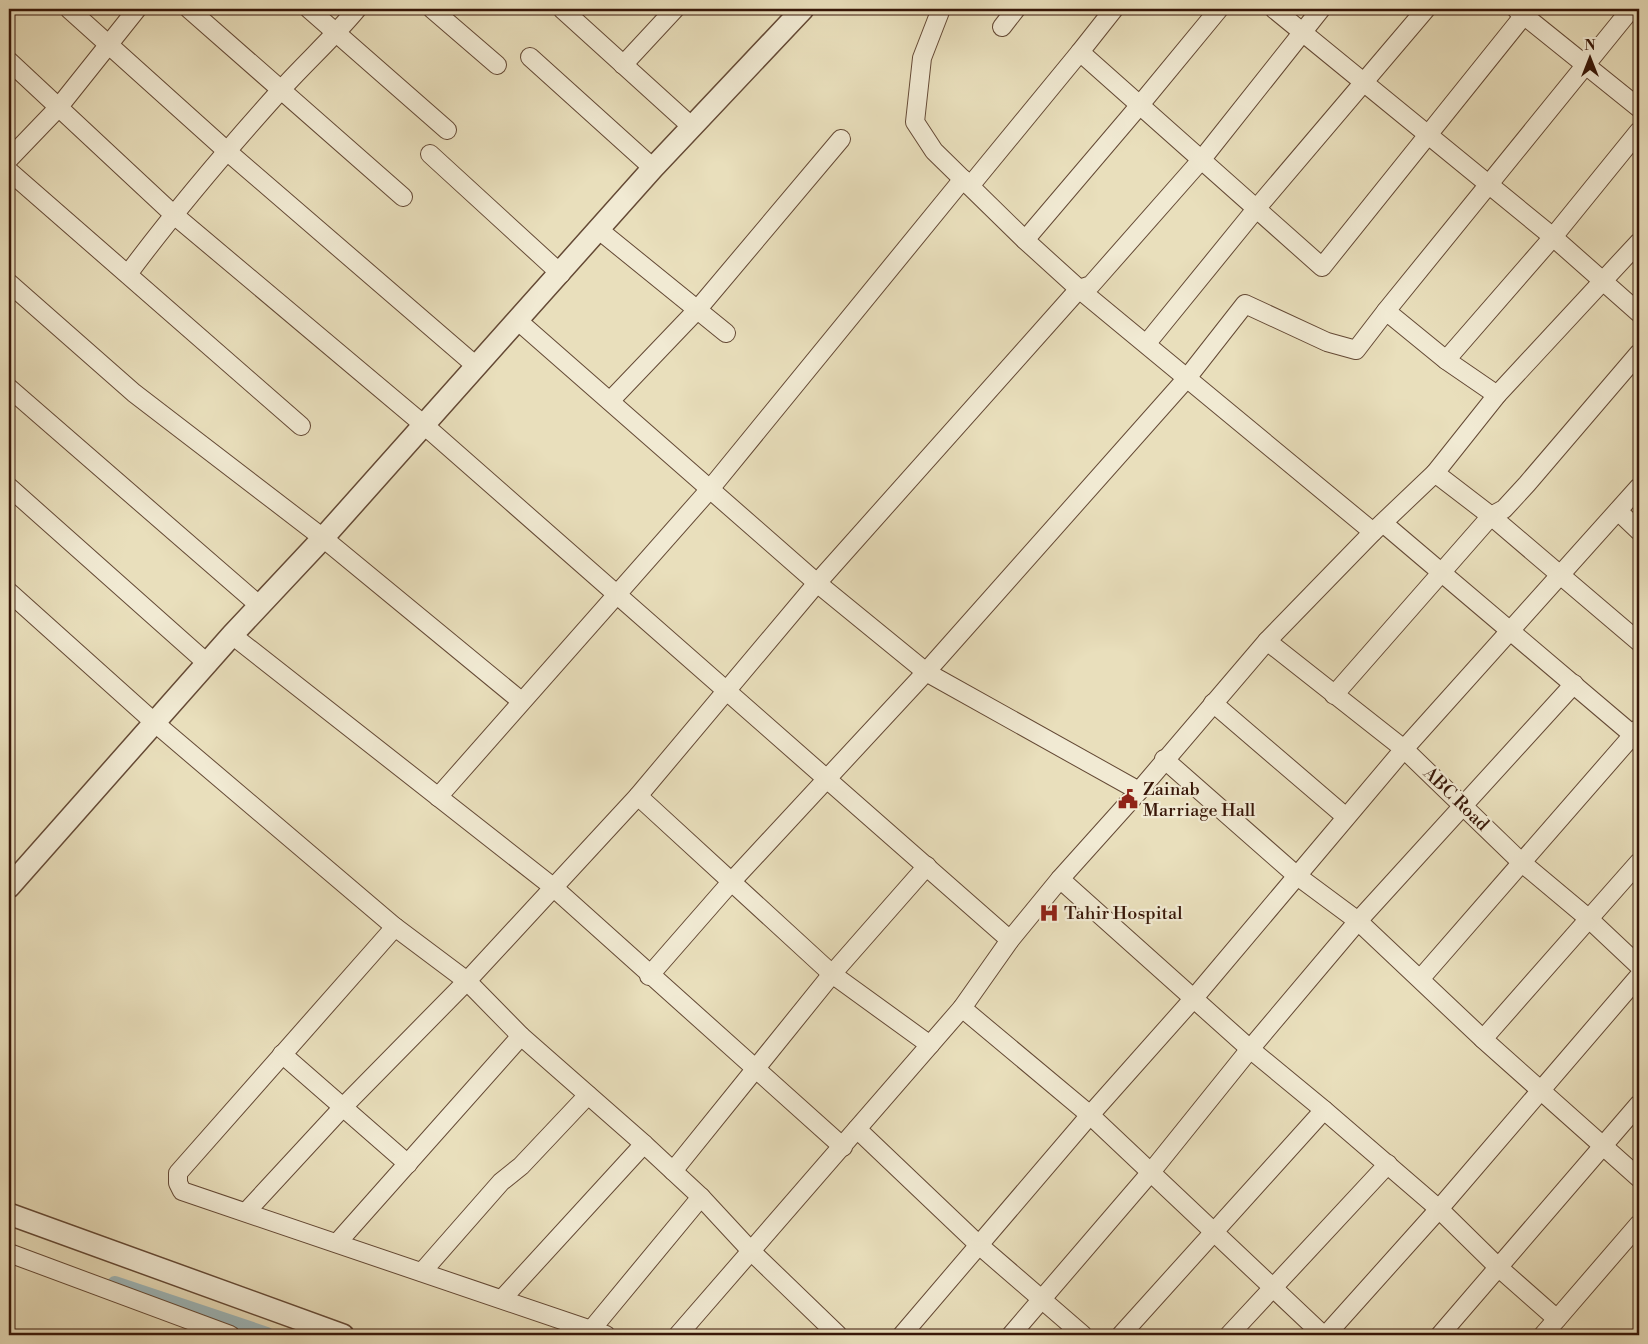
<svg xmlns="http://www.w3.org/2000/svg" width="1648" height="1344" font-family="'Libre Bodoni',serif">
	<rect width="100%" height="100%" fill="#e9dfbc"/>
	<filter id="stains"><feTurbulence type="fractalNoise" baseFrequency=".004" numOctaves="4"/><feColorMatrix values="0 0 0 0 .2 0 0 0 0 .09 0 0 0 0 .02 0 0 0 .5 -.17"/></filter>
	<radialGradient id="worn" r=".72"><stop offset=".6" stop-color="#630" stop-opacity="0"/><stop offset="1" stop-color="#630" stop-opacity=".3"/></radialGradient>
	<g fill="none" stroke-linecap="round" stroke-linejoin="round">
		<!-- canal -->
		<path stroke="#9eb9bd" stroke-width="16" d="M115,1284L267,1335"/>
		<defs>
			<g id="minor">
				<path d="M69,9L228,152L475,365"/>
				<path d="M189,9L403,197"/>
				<path d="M309,9L447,130"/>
				<path d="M432,9L497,65"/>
				<path d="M562,9L691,126"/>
				<path d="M1114,9L1080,52L1322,267L1529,9"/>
				<path d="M1274,9L1553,237L1639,313"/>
				<path d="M1516,9L1639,108"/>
				<path d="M1002,27L1016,9"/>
				<path d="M530,57L653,168"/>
				<path d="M9,61L173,214L424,425L1010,940"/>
				<path d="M623,65L675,9"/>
				<path d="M430,154L561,274"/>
				<path d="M9,159L58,108L137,9"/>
				<path d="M9,171L301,426"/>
				<path d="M970,186L1080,52"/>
				<path d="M599,230L726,333"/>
				<path d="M1025,240L1139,106L1219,9"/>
				<path d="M128,274C175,211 226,151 279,92C304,64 333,38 357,9"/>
				<path d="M9,283L134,393L323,538L521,701"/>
				<path d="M1386,311L1631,9"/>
				<path d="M517,320L817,583L926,672L1139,791L1267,641L1373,532L1079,289L1025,240L934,151L915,122L922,58L941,9"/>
				<path d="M1147,343L1256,209L1426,9"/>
				<path d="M1446,360L1553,237L1639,131"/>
				<path d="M9,388L260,606"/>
				<path d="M610,401L697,310L841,139"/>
				<path d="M1435,473L1497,395L1639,242"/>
				<path d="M9,487L208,664"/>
				<path d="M1618,511L1639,531"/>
				<path d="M1383,523L1633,735"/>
				<path d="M1373,532L1435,473L1491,516L1639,642"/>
				<path d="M9,592L155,723L395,927L467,981L521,1036L644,1144L701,1197L752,1252L838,1335"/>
				<path d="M232,635L553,887L843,1147"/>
				<path d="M1267,641L1404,749L1521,862L1588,918L1639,966"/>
				<path d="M1334,695L1491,516L1504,509L1527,484L1639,353"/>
				<path d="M1213,703L1346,817"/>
				<path d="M1164,759L1296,875L1358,921L1483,1039L1639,1178"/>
				<path d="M638,796L832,974L930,1045"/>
				<path d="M438,797L710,489L963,179"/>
				<path d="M1060,879L1250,1049L1324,1110L1439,1209L1498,1267L1557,1319L1639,1224"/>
				<path d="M395,927L178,1173V1183L182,1191L606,1335"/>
				<path d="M649,976L732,881L926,672L1187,378L1245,304L1327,342L1356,350L1386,311L1446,360L1497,395"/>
				<path d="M1421,978L1639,728"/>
				<path d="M962,1008L1090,1115L1323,1335"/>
				<path d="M1483,1039L1639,862"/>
				<path d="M282,1054L408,1164"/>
				<path d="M857,1129L980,1246L1083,1335"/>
				<path d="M673,1171L832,974L927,866"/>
				<path d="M246,1212L343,1107L467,981L638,796L817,583L1079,289L1091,285L1202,159L1321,9"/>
				<path d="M337,1243L521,1036"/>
				<path d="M9,1253L230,1335"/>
				<path d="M422,1272L501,1182L521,1166L588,1095"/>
				<path d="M502,1299L644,1144"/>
				<path d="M591,1330L701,1197"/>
				<path d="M678,1335L962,1008L1010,940L1060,879L1139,791"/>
				<path d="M902,1335L1090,1115L1194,998L1404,749L1639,487"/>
				<path d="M1011,1335L1151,1172L1250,1049L1358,921L1574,684"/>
				<path d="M1121,1335L1324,1110"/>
				<path d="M1229,1335L1388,1164"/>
				<path d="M1326,1335L1439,1209L1639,976"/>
				<path d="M1440,1335L1639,1104"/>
				<path d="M1543,1335L1557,1319"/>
			</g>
			<g id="tertiary">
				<path d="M9,887L232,635L323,538L653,168L803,9"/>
				<path d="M9,1214L343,1335"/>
			</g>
		</defs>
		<!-- minor casing -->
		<use href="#minor" stroke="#644935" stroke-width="20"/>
		<!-- tertiary casing -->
		<use href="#tertiary" stroke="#644935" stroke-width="24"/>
		<!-- minor -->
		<use href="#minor" stroke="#f1ead3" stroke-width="18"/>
		<!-- tertiary -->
		<use href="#tertiary" stroke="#f1ead3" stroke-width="21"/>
	</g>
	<!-- icons -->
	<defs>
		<symbol id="civic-bare" viewBox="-9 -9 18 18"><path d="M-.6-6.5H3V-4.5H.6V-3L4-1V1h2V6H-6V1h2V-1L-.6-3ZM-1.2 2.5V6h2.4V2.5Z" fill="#8f2418" stroke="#f1ead3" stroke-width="2.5" paint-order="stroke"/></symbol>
		<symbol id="hospital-bare" viewBox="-9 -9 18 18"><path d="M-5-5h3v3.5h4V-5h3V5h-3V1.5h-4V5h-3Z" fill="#8f2418" stroke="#f1ead3" stroke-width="2.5" paint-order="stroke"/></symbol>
	</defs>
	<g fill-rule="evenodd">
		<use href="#civic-bare" x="1114" y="785" width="28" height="28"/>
		<use href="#hospital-bare" x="1035" y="899" width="28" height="28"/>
	</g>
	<g text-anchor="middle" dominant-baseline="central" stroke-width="4.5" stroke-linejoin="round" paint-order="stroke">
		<!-- poi labels -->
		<g font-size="18" fill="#381708" stroke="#f1ead3" text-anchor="start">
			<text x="1143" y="789">Zainab<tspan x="1143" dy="21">Marriage Hall</tspan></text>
			<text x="1064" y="913">Tahir Hospital</text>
		</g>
		<!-- street labels -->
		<g font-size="18" fill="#381708" stroke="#f1ead3">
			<text transform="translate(1456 799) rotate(44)">ABC Road</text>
		</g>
	</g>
	<!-- margin -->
	<rect width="1648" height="1344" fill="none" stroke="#e9dfbc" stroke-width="30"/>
	<rect x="10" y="10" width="1628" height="1324" fill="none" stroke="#381708" stroke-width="2.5"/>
	<rect x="15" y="15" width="1618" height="1314" fill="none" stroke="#381708"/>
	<!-- north arrow -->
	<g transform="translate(1590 58)" stroke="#f1ead3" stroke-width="4" paint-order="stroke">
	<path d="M0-4L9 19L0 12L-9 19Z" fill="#381708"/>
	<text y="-8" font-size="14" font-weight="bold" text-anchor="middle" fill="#381708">N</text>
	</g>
	<rect width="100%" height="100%" filter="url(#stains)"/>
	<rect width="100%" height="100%" fill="url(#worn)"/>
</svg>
